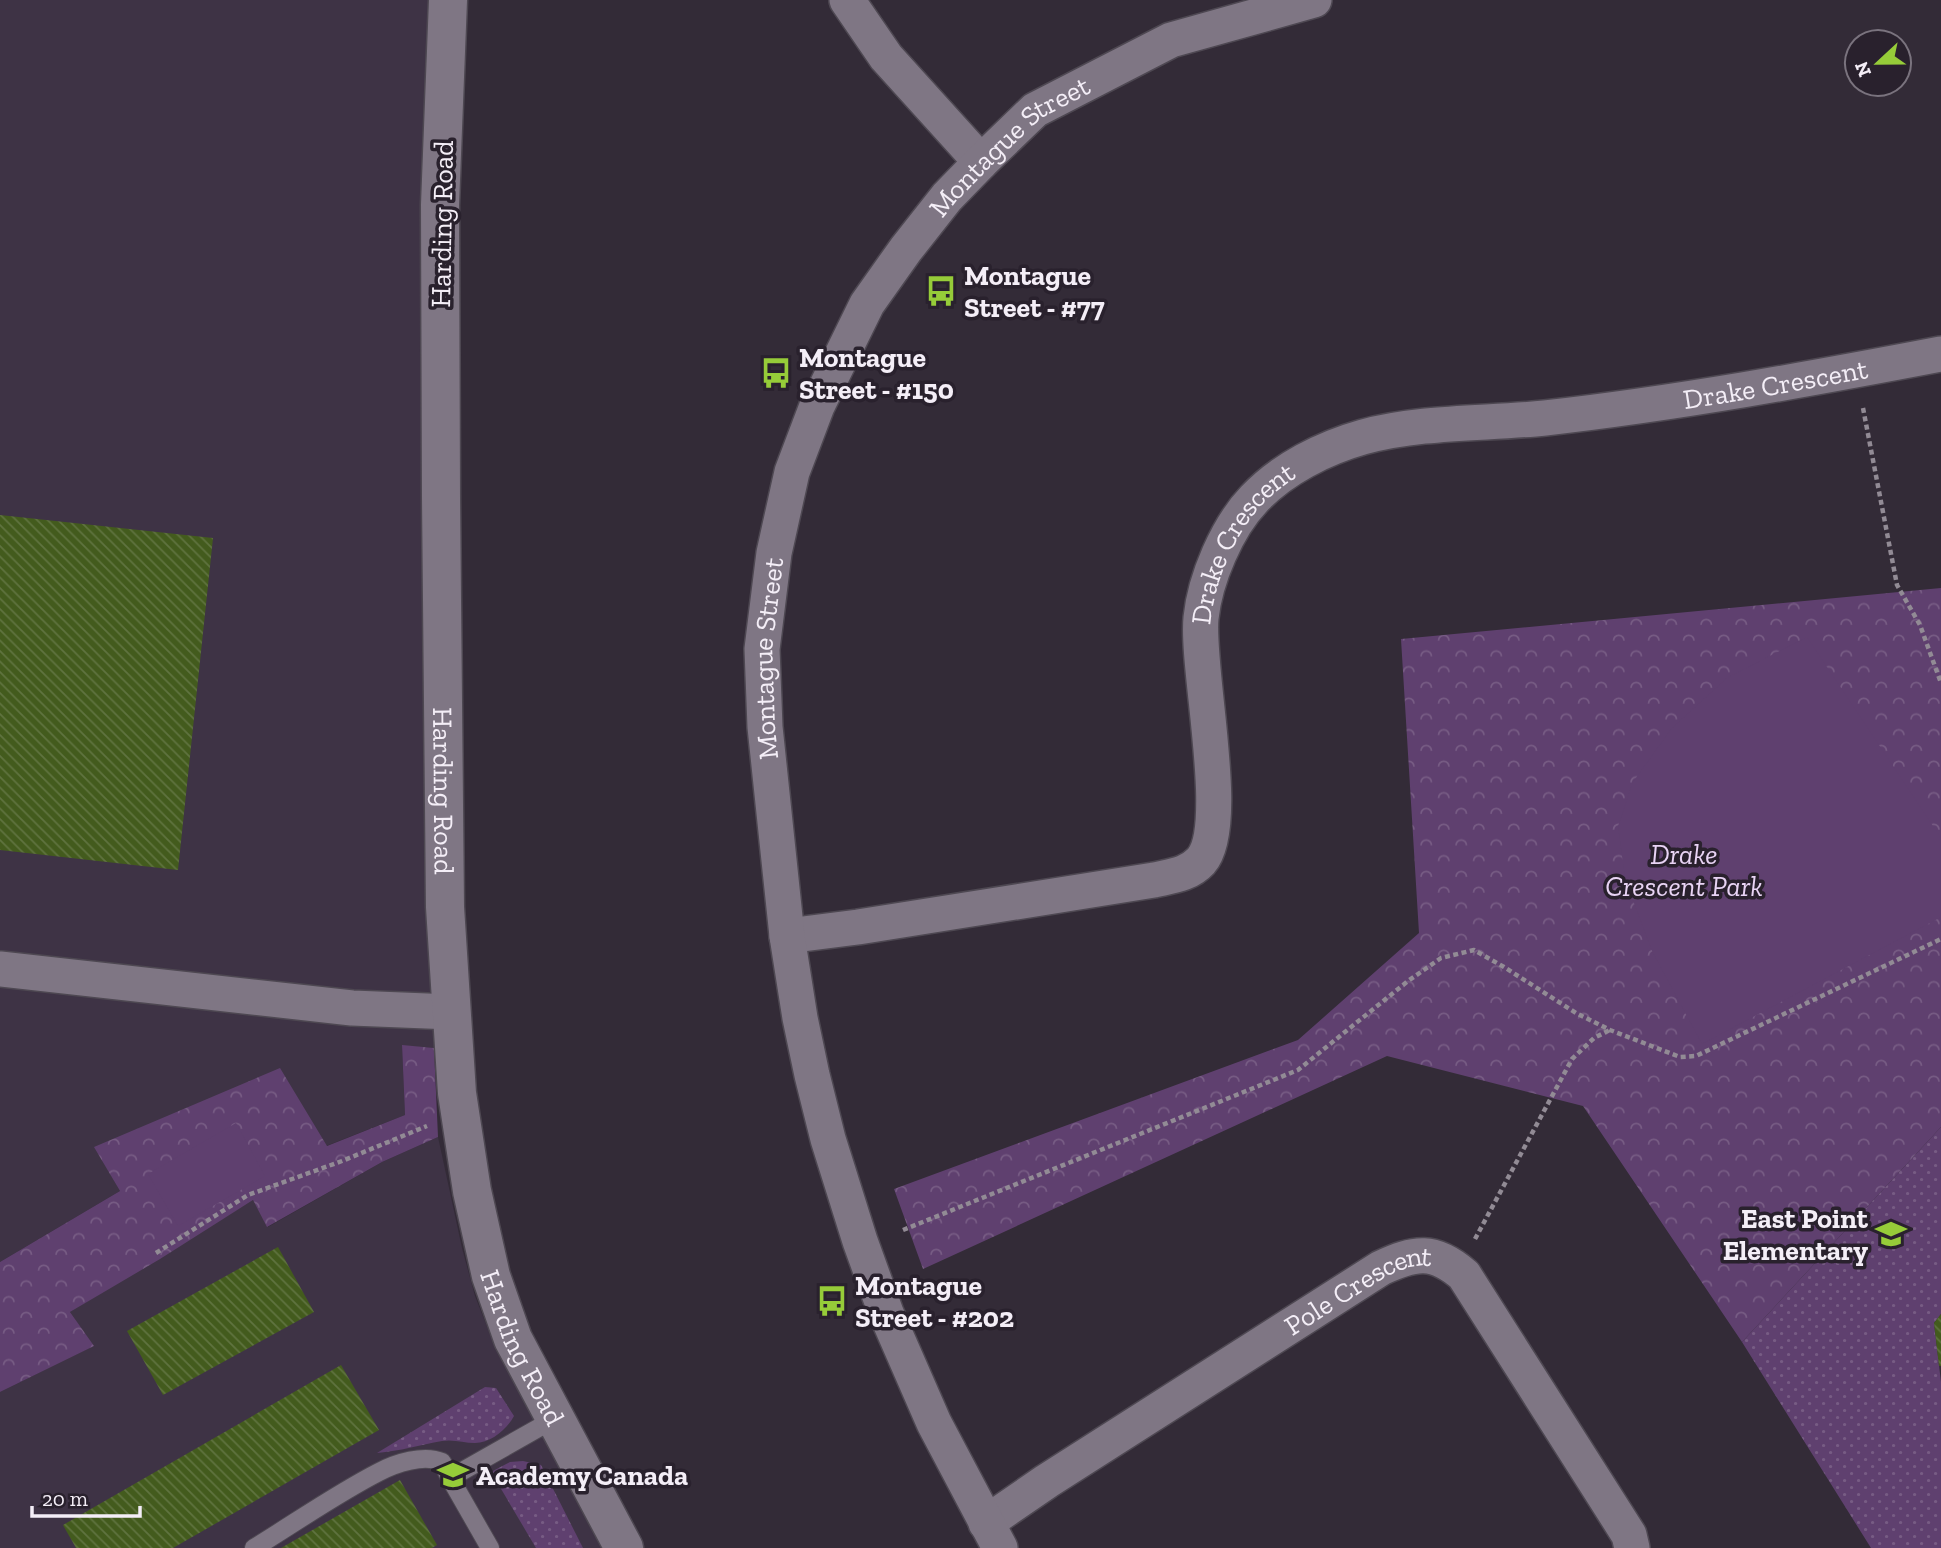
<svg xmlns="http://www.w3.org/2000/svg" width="1941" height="1548" font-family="'Zilla Slab',serif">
	<defs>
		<pattern id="grass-dots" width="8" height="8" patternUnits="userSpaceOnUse" patternTransform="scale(1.75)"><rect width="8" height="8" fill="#5f406f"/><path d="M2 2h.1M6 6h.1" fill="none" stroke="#775c84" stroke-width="1.8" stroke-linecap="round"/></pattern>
		<pattern id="park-crowns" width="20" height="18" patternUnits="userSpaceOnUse" patternTransform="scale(1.75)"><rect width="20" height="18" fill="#5f406f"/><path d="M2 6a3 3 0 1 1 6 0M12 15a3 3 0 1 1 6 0" fill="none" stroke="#775c84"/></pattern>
		<pattern id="building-back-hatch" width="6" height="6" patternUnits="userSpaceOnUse" patternTransform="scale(1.75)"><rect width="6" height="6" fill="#435b1d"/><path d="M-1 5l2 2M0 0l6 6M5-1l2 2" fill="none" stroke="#5f733f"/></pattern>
	</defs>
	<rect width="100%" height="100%" fill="#332b37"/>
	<!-- built -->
	<g fill="#3e3345">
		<path d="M0,0H448L427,682L430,971L434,1048L402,1046L405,1115L326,1146L95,1147L120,1191L0,1262Z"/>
		<path d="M438,1137L462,1248L475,1296L495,1347L511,1371L601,1548H0V1392L93,1346L70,1312L253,1200L268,1227L382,1162Z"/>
	</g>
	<!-- grass -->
	<g fill="url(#grass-dots)">
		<path d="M1941,1127V1314L1934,1323L1941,1382V1548H1871L1742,1342Z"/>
		<path d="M485,1387L496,1388L514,1416C507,1429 491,1443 475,1443C464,1443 454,1439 442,1441C420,1445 400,1451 377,1453Z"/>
		<path d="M523,1461L541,1465L583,1548H536L491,1472L510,1462Z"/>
	</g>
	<!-- park -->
	<g fill="url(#park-crowns)">
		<path d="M1941,588V1127L1742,1342L1583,1106L1387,1056L923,1269L894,1189L1298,1040L1419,933L1401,639Z"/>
		<path d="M402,1045L434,1048L438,1137L382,1162L267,1227L253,1200L160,1259L70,1312L94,1346L0,1392V1262L120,1191L94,1147L280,1068L327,1146L405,1115Z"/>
	</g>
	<!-- pitch -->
	<g fill="#5f406f">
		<path d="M1807,637L1941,838V917L1702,1044L1652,951L1625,879L1618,826L1633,782L1672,728L1727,678Z"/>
		<path d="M236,1123L265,1176L178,1226L148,1174Z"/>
	</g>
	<!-- building -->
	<g fill="url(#building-back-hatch)">
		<path d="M0,515L213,538L178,870L0,850Z"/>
		<path d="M278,1247L314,1312L163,1395L127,1331Z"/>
		<path d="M1941,1314V1366H1939L1934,1323Z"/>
		<path d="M341,1365L379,1430L173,1548H76L63,1525Z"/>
		<path d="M400,1480L437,1545L432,1548H281Z"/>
	</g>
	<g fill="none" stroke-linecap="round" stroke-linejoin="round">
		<defs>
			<g id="service">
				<path d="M254,1548C295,1523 336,1494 379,1472C396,1463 424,1454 442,1462L450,1478"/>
				<path d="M490,1548L450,1478L556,1418"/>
			</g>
			<g id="minor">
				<path d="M847,0L886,57L981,162"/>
				<path id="s1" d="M787,936L858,927L1154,880C1171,876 1188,875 1201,861C1232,826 1196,669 1201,618C1205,579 1227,527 1254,499C1282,469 1324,448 1363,437C1422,421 1485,424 1545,418C1678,403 1810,379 1941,354"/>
				<path d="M0,969L352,1008L452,1012"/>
				<path id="s2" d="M986,1523L1047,1481L1381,1268C1415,1252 1434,1249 1464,1275L1629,1535L1632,1548"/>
				<path id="s3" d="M1000,1548L934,1423L886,1313L860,1241L828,1139L812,1075L800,1018L787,936L765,727L762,649L774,553L792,472L817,406L867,304L906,249L947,197L981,162L1035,110L1171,40L1314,0"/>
			</g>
			<g id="tertiary">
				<path id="s4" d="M448,0L440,205L441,497L445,907L457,1093L472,1191L491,1276L513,1339L624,1548"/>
			</g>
		</defs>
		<!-- service casing -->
		<use href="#service" stroke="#4e4852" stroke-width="20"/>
		<!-- minor casing -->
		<use href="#minor" stroke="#4e4852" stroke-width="38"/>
		<!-- tertiary casing -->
		<use href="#tertiary" stroke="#4e4852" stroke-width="41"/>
		<!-- path -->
		<g stroke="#928b95" stroke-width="4.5" stroke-dasharray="5 3.5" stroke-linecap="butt">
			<path d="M1863,408L1897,585L1920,625L1941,683"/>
			<path d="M903,1230L1298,1070L1408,981L1441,958L1474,950L1504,967L1576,1013L1610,1030L1680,1057L1696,1056L1941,939"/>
			<path d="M1475,1239L1572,1059L1594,1038L1610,1030"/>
			<path d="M156,1253L248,1195L342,1161L427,1126"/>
		</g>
		<!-- service -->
		<use href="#service" stroke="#7f7684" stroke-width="18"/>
		<!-- minor -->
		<use href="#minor" stroke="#7f7684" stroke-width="35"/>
		<!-- tertiary -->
		<use href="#tertiary" stroke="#7f7684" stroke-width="38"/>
	</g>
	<!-- icons -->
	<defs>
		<symbol id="bus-bare" viewBox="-9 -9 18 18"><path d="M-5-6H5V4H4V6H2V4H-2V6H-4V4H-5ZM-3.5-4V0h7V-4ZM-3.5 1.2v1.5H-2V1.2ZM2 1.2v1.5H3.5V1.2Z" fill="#96cc39" stroke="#29212d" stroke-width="2.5" paint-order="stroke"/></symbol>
		<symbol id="school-bare" viewBox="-9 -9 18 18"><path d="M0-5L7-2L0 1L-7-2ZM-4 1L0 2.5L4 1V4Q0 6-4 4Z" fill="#96cc39" stroke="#29212d" stroke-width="2.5" paint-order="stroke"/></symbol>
	</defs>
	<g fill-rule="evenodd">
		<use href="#bus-bare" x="919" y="269" width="44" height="44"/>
		<use href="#bus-bare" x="754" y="351" width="44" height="44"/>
		<use href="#school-bare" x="1869" y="1212" width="44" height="44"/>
		<use href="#bus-bare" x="810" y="1279" width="44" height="44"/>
		<use href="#school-bare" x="431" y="1453" width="44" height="44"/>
	</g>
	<g text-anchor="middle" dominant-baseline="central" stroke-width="7" stroke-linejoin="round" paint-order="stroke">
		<!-- street labels -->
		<g font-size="28" fill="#f4eef7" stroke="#29212d">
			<text stroke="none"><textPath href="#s3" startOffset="1519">Montague Street</textPath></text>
			<text transform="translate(442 224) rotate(-89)">Harding Road</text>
			<text stroke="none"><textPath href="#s1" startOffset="1344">Drake Crescent</textPath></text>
			<text stroke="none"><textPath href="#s1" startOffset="756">Drake Crescent</textPath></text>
			<text stroke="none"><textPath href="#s3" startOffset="931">Montague Street</textPath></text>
			<text stroke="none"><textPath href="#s4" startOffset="791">Harding Road</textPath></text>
			<text stroke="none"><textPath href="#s2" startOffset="441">Pole Crescent</textPath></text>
			<text stroke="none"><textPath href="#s4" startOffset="1358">Harding Road</textPath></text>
		</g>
		<!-- poi labels -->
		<g font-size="28" font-weight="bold" fill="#f4eef7" stroke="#29212d" text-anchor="start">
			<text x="964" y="275">Montague<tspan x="964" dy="32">Street - #77</tspan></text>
			<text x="799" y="357">Montague<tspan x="799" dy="32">Street - #150</tspan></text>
			<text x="1868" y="1218" text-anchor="end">East Point<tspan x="1868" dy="32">Elementary</tspan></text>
			<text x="855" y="1285">Montague<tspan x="855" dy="32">Street - #202</tspan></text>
			<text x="476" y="1475">Academy Canada</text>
		</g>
		<!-- park labels -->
		<g font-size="28" font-style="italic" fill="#e9d4f5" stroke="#29212d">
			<text x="1684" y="854">Drake<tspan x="1684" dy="32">Crescent Park</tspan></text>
		</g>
	</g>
	<!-- north arrow -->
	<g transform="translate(1878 63) rotate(248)"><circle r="33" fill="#29212d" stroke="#7a737e" stroke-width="2"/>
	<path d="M0-5L12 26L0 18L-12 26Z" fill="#96cc39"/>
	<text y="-10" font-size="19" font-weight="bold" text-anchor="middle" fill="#f4eef7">N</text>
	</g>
	<!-- scale -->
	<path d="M32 1506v10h108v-10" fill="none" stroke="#f4eef7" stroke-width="3.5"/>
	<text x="42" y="1506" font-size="21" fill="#f4eef7" stroke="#29212d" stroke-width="5" paint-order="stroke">20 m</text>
</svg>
